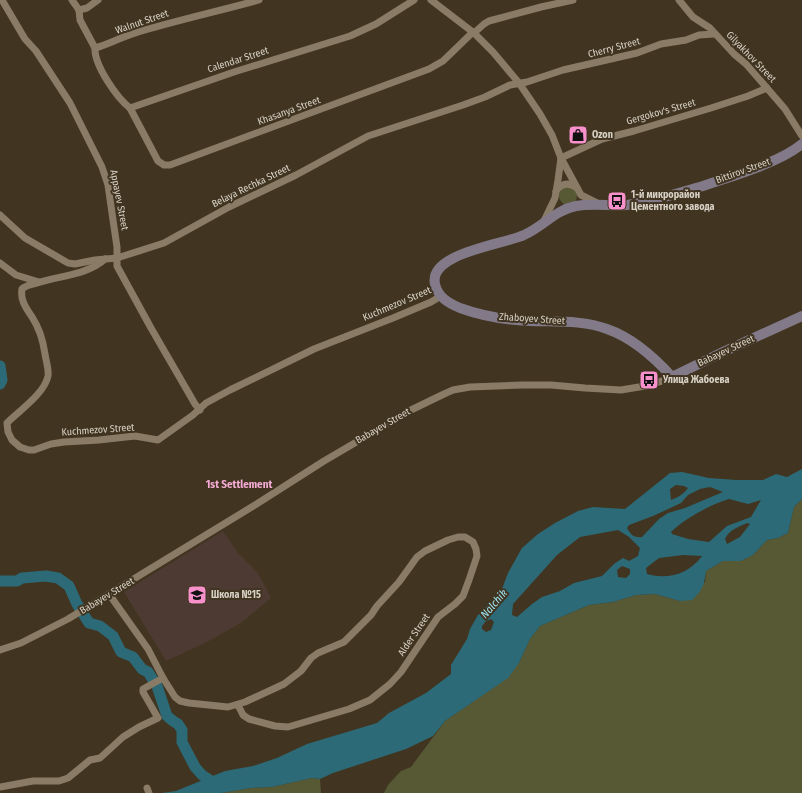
<svg xmlns="http://www.w3.org/2000/svg" width="802" height="793" font-family="'Fira Sans Condensed',sans-serif">
	<rect width="100%" height="100%" fill="#413521"/>
	<!-- education -->
	<path fill="#4d3a32" d="M223,531L238,553L258,573L271,598L241,623L205,643L166,661L124,592Z"/>
	<!-- green -->
	<g fill="#565934">
		<circle cx="568" cy="196" r="9"/>
		<path d="M802,499V793H384L388,785L401,771L411,767L445,721L474,701L519,663L530,639L540,626L589,605L613,602L636,595L655,594L680,601L705,582L706,571L723,561H741L753,555L767,540L778,538L788,533L794,507Z"/>
		<path d="M312,778L320,779L321,793H221L251,788L272,787Z"/>
	</g>
	<!-- water -->
	<path fill="#2c6a77" fill-rule="evenodd" d="M802,469V499L794,507L788,533L778,538L767,540L753,555L741,561H723L706,571C704,585 703,590 692,600L680,601L655,594L636,595L613,602L589,605L540,626L530,639L519,663L508,678L445,721L433,736L406,749L333,773L320,779L312,778L272,787L251,788L221,793H162L176,791L225,771L253,766L277,758L307,744L377,723L389,713L426,693L451,674V665L467,639L470,629L478,615L502,589L508,573L522,548L538,534L555,523L578,511L593,507L625,509L670,473L682,472L709,478L736,480H763L776,474L787,477ZM676,485L684,486L688,488C685,493 677,498 671,500L670,489ZM710,487L723,492L685,508L668,513L659,519L642,537C634,538 631,535 627,528L629,525L653,516L681,503L688,495L700,489ZM729,499L748,504L761,500L751,517L727,526L709,542L688,539L672,534L671,532C684,519 711,504 729,499ZM747,523L750,524L740,537L727,544L725,539C729,530 738,527 747,523ZM618,530L629,537L640,548L638,556L629,561L623,558L614,564L602,576L574,583L560,591L542,597L532,604L517,617L512,615L513,604L557,555L580,537ZM683,555L702,556C689,574 668,580 647,574L646,568L659,558ZM622,566L630,569V574L626,578L618,577L617,570ZM491,619L494,622L491,630L486,632L482,629V626L486,621Z"/>
	<g fill="none" stroke-linecap="round" stroke-linejoin="round">
		<!-- river -->
		<g stroke="#2c6a77" stroke-width="11">
			<path d="M0,366L2,380L0,384"/>
			<path d="M0,581H17L22,578L46,576L58,578L69,586L77,604L89,623L100,626L113,636L121,652L133,657L142,669L148,672L157,686L167,716L173,721L178,724L182,730V742L195,767L202,775L219,786"/>
		</g>
		<!-- street -->
		<g stroke="#897b65" stroke-width="7">
			<path d="M2,0L25,39L36,51L70,103L102,167L108,185L113,220L117,247V266L151,328L195,404L200,410"/>
			<path d="M72,0L79,10"/>
			<path d="M431,0L474,33L493,52L519,83L540,114L552,135L561,158L558,180L555,198L543,223"/>
			<path d="M679,0L693,17L710,28L734,54L746,64L785,109L802,136"/>
			<path d="M79,10L80,20L95,48C110,44 123,36 138,32C178,20 219,11 259,0"/>
			<path d="M79,10L87,8L98,0"/>
			<path d="M474,33L484,24L489,21L541,7L573,0"/>
			<path d="M95,48C94,65 117,98 130,108L234,72L350,36L376,24L414,0"/>
			<path d="M130,108L158,161L164,165H170L429,69L443,61L473,32"/>
			<path d="M561,158L602,139L634,131L711,108L748,96L767,88"/>
			<path d="M561,158L581,195L597,203"/>
			<path d="M556,191C562,183 569,182 577,188"/>
			<path d="M0,215L25,238L68,263L75,264L95,260L117,258L164,243L229,207L296,175L368,136L463,105L485,97L510,85L527,82L563,70L637,53L661,44L686,40L699,35L714,34"/>
			<path d="M105,259C88,275 58,276 37,283C31,285 26,285 22,289C20,300 26,308 32,317C40,329 43,340 45,354C46,361 49,369 48,376C45,393 19,411 7,423L8,432L12,440L20,447L29,450H34L51,444L64,442L99,440L135,436L158,440L193,415L206,403L230,390L314,349L393,318L431,302L441,296"/>
			<path d="M0,263L16,275L39,282"/>
			<path d="M109,594L148,649L163,678L175,697L180,701L189,703L228,707L245,702L284,684L301,671L311,658L318,653L344,642L371,615L377,606L399,582L417,557L425,551L448,540L458,537H465L473,542L476,549L477,556L469,580L463,596L455,604L438,617L401,672L390,684L370,700L349,709L288,727L275,726L249,719L243,715L238,705"/>
			<path d="M0,650L21,643L68,619L255,505L324,461L411,410L444,394L453,390L470,387L523,385H551L585,388L621,390L651,385L672,377"/>
			<path d="M0,787L33,781H59L68,778L90,760L100,758L123,737L139,727L158,718L143,692V689L163,678"/>
			<path d="M147,788L149,793"/>
		</g>
		<!-- secondary -->
		<path stroke="#837a89" stroke-width="10" d="M802,144C779,163 732,176 703,186C678,193 652,202 627,205C611,206 591,203 576,206C555,210 543,227 524,235C505,244 428,253 435,284C438,297 448,303 460,308C482,316 507,320 530,321C556,322 583,320 607,329C633,338 654,357 672,377L723,352L802,316"/>
	</g>
	<!-- icons -->
	<defs>
		<symbol id="shop-square" viewBox="-11 -11 22 22"><rect x="-9" y="-9" width="18" height="18" rx="4" fill="#f890cc" stroke="#413521"/><path d="M-5-2.5h2.3a2.7 3.5 0 0 1 5.4 0H5L5.5 6h-11ZM-1.5-2.5h3a1.5 2.3 0 0 0-3 0Z" fill="#111"/></symbol>
		<symbol id="bus-square" viewBox="-11 -11 22 22"><rect x="-9" y="-9" width="18" height="18" rx="4" fill="#f890cc" stroke="#413521"/><path d="M-5-6H5V4H4V6H2V4H-2V6H-4V4H-5ZM-3.5-4V0h7V-4ZM-3.5 1.2v1.5H-2V1.2ZM2 1.2v1.5H3.5V1.2Z" fill="#111"/></symbol>
		<symbol id="school-square" viewBox="-11 -11 22 22"><rect x="-9" y="-9" width="18" height="18" rx="4" fill="#f890cc" stroke="#413521"/><path d="M0-5L7-2L0 1L-7-2ZM-4 1L0 2.5L4 1V4Q0 6-4 4Z" fill="#111"/></symbol>
	</defs>
	<g fill-rule="evenodd">
		<use href="#shop-square" x="567" y="124" width="22" height="22"/>
		<use href="#bus-square" x="606" y="190" width="22" height="22"/>
		<use href="#bus-square" x="638" y="369" width="22" height="22"/>
		<use href="#school-square" x="186" y="584" width="22" height="22"/>
	</g>
	<g text-anchor="middle" dominant-baseline="central" stroke-width="4" stroke-linejoin="round" paint-order="stroke">
		<!-- street labels -->
		<g font-size="10" fill="#d8d1c5" stroke="#413521">
			<text transform="translate(142 22) rotate(-19)">Walnut Street</text>
			<text transform="translate(614 48) rotate(-15)">Cherry Street</text>
			<text transform="translate(751 57) rotate(46)">Gilyakhov Street</text>
			<text transform="translate(238 60) rotate(-18)">Calendar Street</text>
			<text transform="translate(289 111) rotate(-20)">Khasanya Street</text>
			<text transform="translate(661 112) rotate(-16)">Gergokov's Street</text>
			<text transform="translate(743 171) rotate(-20)">Bittirov Street</text>
			<text transform="translate(251 186) rotate(-26)">Belaya Rechka Street</text>
			<text transform="translate(119 200) rotate(79)">Appayev Street</text>
			<text transform="translate(397 304) rotate(-23)">Kuchmezov Street</text>
			<text transform="translate(532 319) rotate(4)">Zhaboyev Street</text>
			<text transform="translate(726 351) rotate(-25)">Babayev Street</text>
			<text transform="translate(383 426) rotate(-30)">Babayev Street</text>
			<text transform="translate(98 430) rotate(-4)">Kuchmezov Street</text>
			<text transform="translate(107 596) rotate(-31)">Babayev Street</text>
			<text transform="translate(414 635) rotate(-56)">Alder Street</text>
		</g>
		<!-- poi labels -->
		<g font-size="10" font-weight="bold" fill="#d8d1c5" stroke="#413521" text-anchor="start">
			<text x="592" y="135">Ozon</text>
			<text x="631" y="195">1-й микрорайон<tspan x="631" dy="12">Цементного завода</tspan></text>
			<text x="663" y="380">Улица Жабоева</text>
			<text x="211" y="595">Школа №15</text>
		</g>
		<!-- neighbourhood labels -->
		<g font-size="11" font-weight="bold" fill="#f5abd4" stroke="#413521">
			<text x="239" y="484">1st Settlement</text>
		</g>
		<!-- water labels -->
		<g font-size="11" font-style="italic" fill="#9ee8f9" stroke="#413521">
			<text transform="translate(494 604) rotate(-49)">Nalchik</text>
		</g>
	</g>
</svg>
